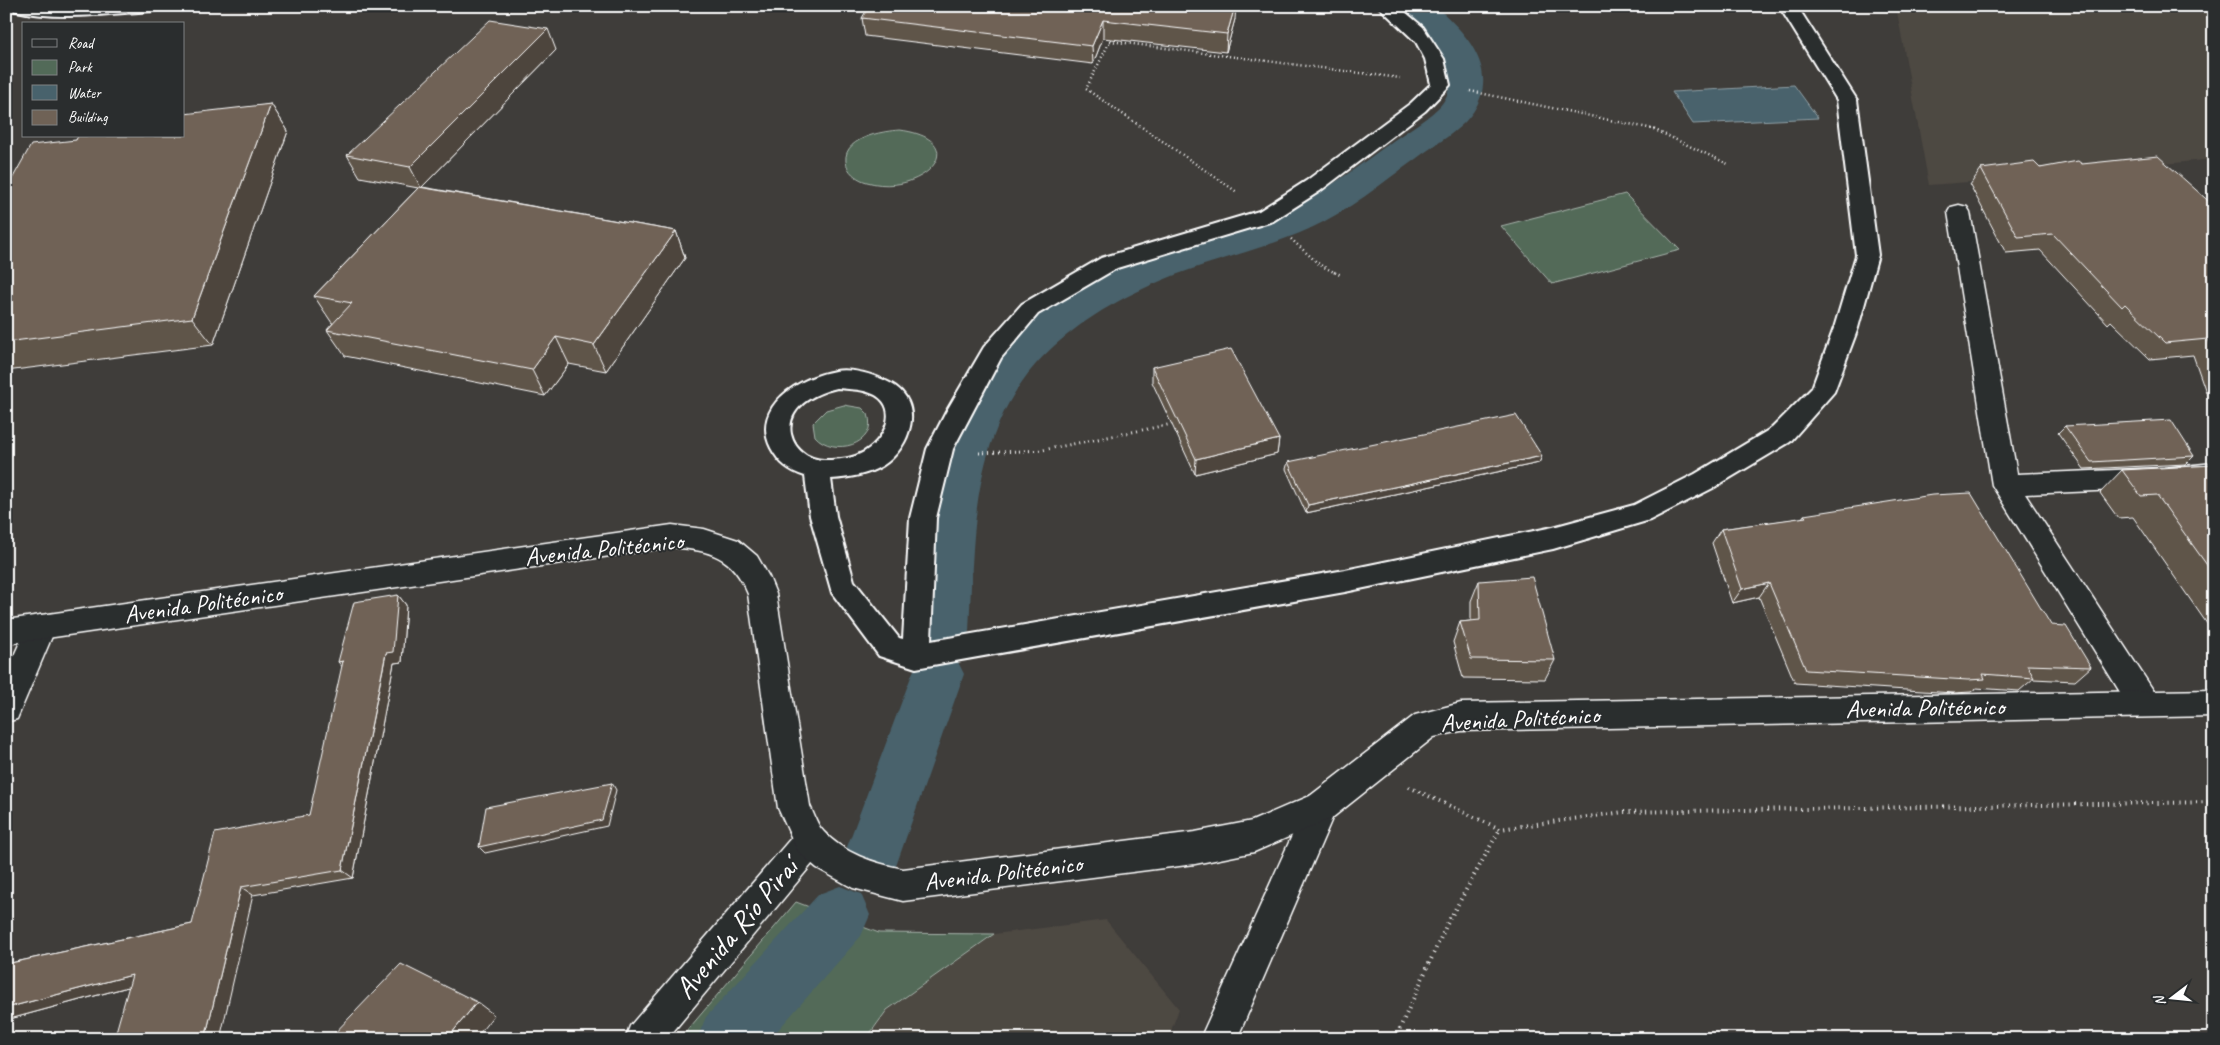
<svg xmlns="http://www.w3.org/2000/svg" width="2220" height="1045" font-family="Caveat,sans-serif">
	<rect width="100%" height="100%" fill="#3f3d3a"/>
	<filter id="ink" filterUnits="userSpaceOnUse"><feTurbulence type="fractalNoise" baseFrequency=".02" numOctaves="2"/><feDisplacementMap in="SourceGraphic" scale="10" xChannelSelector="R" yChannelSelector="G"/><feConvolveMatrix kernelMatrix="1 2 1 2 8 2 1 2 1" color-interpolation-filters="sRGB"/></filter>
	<g filter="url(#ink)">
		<!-- built -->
		<g fill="#4d4842">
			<path d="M1896,6H2214V159L2037,177L1929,185Z"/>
			<path d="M1106,920L1179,1009L1168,1039H866L887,1010L994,934Z"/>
		</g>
		<!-- green -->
		<g fill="#526a58" stroke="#a8b4ac">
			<path d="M900,130C976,140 923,198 867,182C859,180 850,174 847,166C838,138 883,131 900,130Z"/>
			<path d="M1625,194L1680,250L1552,284L1501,226Z"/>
			<path d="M844,405L862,408L868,414C879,445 833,457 815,436L813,423L826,410Z"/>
			<path d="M796,902L879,933L994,934L887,1010L866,1039H680Z"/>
		</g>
		<!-- water -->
		<path fill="#48626c" stroke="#91a1a7" d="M1794,85L1818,118L1693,124L1672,92Z"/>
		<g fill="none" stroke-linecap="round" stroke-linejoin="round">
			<!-- canal -->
			<g fill="#48626c" fill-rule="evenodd">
				<path d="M1399,6H1435C1472,37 1505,79 1465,122C1451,136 1433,146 1417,158C1382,183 1349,211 1309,229C1257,252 1201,262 1149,286C1107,305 1067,330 1036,364C970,439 974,538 969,631L962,646L944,652L926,646L919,631C923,582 922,530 934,482C965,360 1041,294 1157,253C1199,238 1243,229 1283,211C1321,195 1353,170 1386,146C1403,133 1422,123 1438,108C1462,84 1445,51 1424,30C1416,22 1406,16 1399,6Z"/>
				<path d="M938,652L956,658L964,674L896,866L876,874L856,866L847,847L912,674L920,658Z"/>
				<path d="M840,886L861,894L870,915L861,936L770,1039H697L706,1017L819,894Z"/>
			</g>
			<defs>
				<g id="service">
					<path d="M9,6H161L158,10L152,11C106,14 57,21 12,10Z"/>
					<path d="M1378,6H1398L1423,27L1444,59L1450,85L1425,111L1320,191L1273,221L1117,268L1038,314L1001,358L953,449L936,518L931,641L1345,570L1553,527L1634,505L1695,474L1772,428L1812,388L1834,328L1856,255L1837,100L1779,6H1797L1857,100L1878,255L1858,328L1834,392L1790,442L1713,488L1650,520L1553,549L1345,592L916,668L879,656L832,593L810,516L805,476C789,471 779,463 771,448C750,406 800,377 835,371C853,368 875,375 890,383C926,402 911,448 882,466C867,475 848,478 831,479L836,516L854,581L899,638L903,639L910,518L927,449L946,412L984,347L1022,304L1101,258L1259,211L1306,181L1411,103L1431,84L1425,59L1416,42ZM837,388C846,389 855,389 864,391C901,399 890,436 864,452C854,458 843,459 831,460C822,460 815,460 806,455C798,450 793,443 791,434C786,407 815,393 837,388Z"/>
				</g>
				<g id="minor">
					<path d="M1959,205L1967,207L1970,212L2017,474L2164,468L2214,463V483L2164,488L2025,494L2155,693L2159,703L2155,713L2144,716L2133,713L1992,485L1948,212L1951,207Z"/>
					<path d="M41,615L51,618L56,627L17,719L6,722V673L31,618Z"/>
					<path d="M1321,792L1332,796L1337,807L1237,1039H1200L1310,796Z"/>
					<path d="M810,825L822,830L827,841L822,852L667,1039H625L630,1026L798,830Z"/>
				</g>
				<path id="secondary" d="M672,525L704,529L738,540L757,556L769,577L776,594L810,806C814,814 817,825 823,831C844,854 874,863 903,869L1195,832L1252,821L1310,796L1415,715L1461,703L2214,690V716L1461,731L1434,737L1332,818L1254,852L1195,864L903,901L853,888L817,868L798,852L778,808L748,594C732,555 711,551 672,547L6,644V620Z"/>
			</defs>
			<!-- service casing -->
			<use href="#service" stroke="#fff" stroke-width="4"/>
			<!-- minor casing -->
			<use href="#minor" stroke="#fff" stroke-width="3"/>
			<!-- secondary casing -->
			<use href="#secondary" stroke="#fff" stroke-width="3"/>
			<!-- path-far2 -->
			<g stroke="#fff" stroke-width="2.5" stroke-dasharray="1 3" stroke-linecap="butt">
				<path d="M1111,39L1086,89L1237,192"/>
				<path d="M1110,41L1400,78"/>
				<path d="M1470,91L1653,129L1728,164"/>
				<path d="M1291,239L1320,265L1336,273"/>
			</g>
			<!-- path-far1 -->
			<g stroke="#fff" stroke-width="3" stroke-dasharray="1 4" stroke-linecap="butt">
				<path d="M1334,272L1343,276"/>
				<path d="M979,453L1043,450L1172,424"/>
			</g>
			<!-- path -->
			<g stroke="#fff" stroke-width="4" stroke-dasharray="1 4.5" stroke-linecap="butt">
				<path d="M1409,787L1500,829L1624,812L2214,802"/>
				<path d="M1395,1039L1447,924L1500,829"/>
			</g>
			<!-- service -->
			<use href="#service" fill="#2a2d2e" fill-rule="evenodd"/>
			<!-- minor -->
			<use href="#minor" fill="#2a2d2e" fill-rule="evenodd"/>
			<!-- secondary -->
			<use href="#secondary" fill="#2a2d2e" fill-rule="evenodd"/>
		</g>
		<!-- wall -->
		<g fill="#5f544a" stroke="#fff">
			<path d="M862,18L1235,19L1226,52L1103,38L1093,64L865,36Z"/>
			<path d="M556,50L422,187L676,231L685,258L606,371L569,364L545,396L345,356L327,330L333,323H332L314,296L418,188L360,177L347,155Z"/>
			<path d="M271,104L288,131L213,345L6,371V190L76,140Z"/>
			<path d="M2082,164L2214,206V415L2193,355L2150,359L2111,321L2108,324L2040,250L2006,253L1970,185L1981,169L2040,168Z"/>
			<path d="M1152,367L1279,439L1277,454L1195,474L1152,382Z"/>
			<path d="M2065,426L2194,456L2186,464L2084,469L2058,433Z"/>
			<path d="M1542,456L1539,463L1306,513L1286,469L1288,462Z"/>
			<path d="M2214,465V628H2210L2133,517L2118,518L2100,493L2122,470Z"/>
			<path d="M1804,515L2051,625L2091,667L2075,681L2033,679L2019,691L1976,688L1971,692L1954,693L1795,683L1759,597L1732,603L1712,543L1721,529L1802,518Z"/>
			<path d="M1479,581L1555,660L1545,679L1463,678L1453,642L1460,622L1471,621V601Z"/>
			<path d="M398,595L406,605L402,662L394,663L353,878L253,895L128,987L6,1020V964L192,924L309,815Z"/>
		</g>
		<!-- shaded-wall -->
		<g fill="#4e453c" stroke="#fff">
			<path d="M1235,6H1236L1235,19L1226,52L1227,34Z"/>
			<path d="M1103,20V38L1093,64L1092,46Z"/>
			<path d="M548,29L556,50L421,188L410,167Z"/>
			<path d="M271,104L288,131L213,345L192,318Z"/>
			<path d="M676,231L685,258L606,371L594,345Z"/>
			<path d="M556,337L569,364L545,396L532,370Z"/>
			<path d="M1279,439L1277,454L1195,474L1196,459Z"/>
			<path d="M1542,456L1539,463L1306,513L1308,505Z"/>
			<path d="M1769,583L1759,597L1732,603L1742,589Z"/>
			<path d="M398,595L406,605L402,662L394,663L353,878L342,870Z"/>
			<path d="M343,661L347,672L338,662Z"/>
			<path d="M612,783L616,790L607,826L485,853L479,847Z"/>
			<path d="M241,887L253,895L220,1039H205Z"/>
			<path d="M132,975L146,982L6,1020V1008Z"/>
			<path d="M477,1002L494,1015L475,1039H447Z"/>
		</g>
		<!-- building -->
		<g fill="#6f6256" stroke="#fff">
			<path d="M869,6H1235L1227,34L1103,20L1092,46L862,18Z"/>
			<path d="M490,20L548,29L410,167L347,155Z"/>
			<path d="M271,104L192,318L6,342V190L31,145L76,140L78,136H184V114Z"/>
			<path d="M2158,156L2214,206V354L2208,339L2165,343L2125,304L2122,307L2053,234L2018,237L1981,169L2034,162L2040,168L2078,161L2082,164Z"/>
			<path d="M419,187L676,231L594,345L556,337L532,370L327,330L352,303L314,296Z"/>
			<path d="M1231,349L1279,439L1196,459L1152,367Z"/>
			<path d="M1516,415L1542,456L1308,505L1288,462Z"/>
			<path d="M2171,420L2194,456L2091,462L2065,426Z"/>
			<path d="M2214,465V575L2157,495L2141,496L2122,470Z"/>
			<path d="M1971,493L2051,625L2066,626L2091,667L2027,665L2034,678L1983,674L1985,679L1968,680L1806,670L1769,583L1742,589L1721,529L1806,517L1804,515L1932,495Z"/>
			<path d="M1532,577L1555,660L1471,659L1460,622L1480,620L1479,581Z"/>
			<path d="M398,595L393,652L386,653L342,870L241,887L205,1039H114L132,975L6,1008V964L192,924L215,833L309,815L343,661L338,662L354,602Z"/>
			<path d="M612,783L602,820L479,847L486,807Z"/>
			<path d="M401,964L477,1002L447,1039H329Z"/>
		</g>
	</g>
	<g text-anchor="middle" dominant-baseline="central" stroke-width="4" stroke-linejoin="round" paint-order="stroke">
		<!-- street labels -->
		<g font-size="25" fill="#fff" stroke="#2a2d2e">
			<text transform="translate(604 549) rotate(-6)">Avenida Politécnico</text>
			<text transform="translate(203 604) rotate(-8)">Avenida Politécnico</text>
			<text transform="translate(1925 708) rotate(-1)">Avenida Politécnico</text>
			<text transform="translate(1520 719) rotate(-3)">Avenida Politécnico</text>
			<text transform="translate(1003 873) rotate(-7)">Avenida Politécnico</text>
		</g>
		<!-- near-street labels -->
		<g font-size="30" fill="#fff" stroke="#2a2d2e">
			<text transform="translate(736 928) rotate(-50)">Avenida Río Piraí</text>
		</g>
	</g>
	<!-- margin -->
	<rect width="2220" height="1045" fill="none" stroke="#2a2d2e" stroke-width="25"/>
	<rect x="12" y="12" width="2195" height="1020" fill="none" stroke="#fff" stroke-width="2" filter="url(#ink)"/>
	<!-- legend -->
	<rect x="22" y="22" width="162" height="115" fill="#2a2d2e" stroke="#7f8182"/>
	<rect x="32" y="39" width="25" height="8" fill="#2a2d2e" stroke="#7f8182"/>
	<text x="68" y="48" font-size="15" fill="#ffffff">Road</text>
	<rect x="32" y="60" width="25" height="15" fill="#526a58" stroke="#7f8182"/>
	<text x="68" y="72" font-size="15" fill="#ffffff">Park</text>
	<rect x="32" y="85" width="25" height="15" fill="#48626c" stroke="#7f8182"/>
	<text x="68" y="98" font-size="15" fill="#ffffff">Water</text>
	<rect x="32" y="110" width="25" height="15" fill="#6f6256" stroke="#7f8182"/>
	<text x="68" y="122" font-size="15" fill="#ffffff">Building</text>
	<!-- north arrow -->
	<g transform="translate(2172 998) rotate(254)" stroke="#2a2d2e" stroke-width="4" paint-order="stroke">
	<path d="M0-4L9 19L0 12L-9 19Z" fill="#ffffff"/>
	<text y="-8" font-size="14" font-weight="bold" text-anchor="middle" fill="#ffffff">N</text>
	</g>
</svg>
